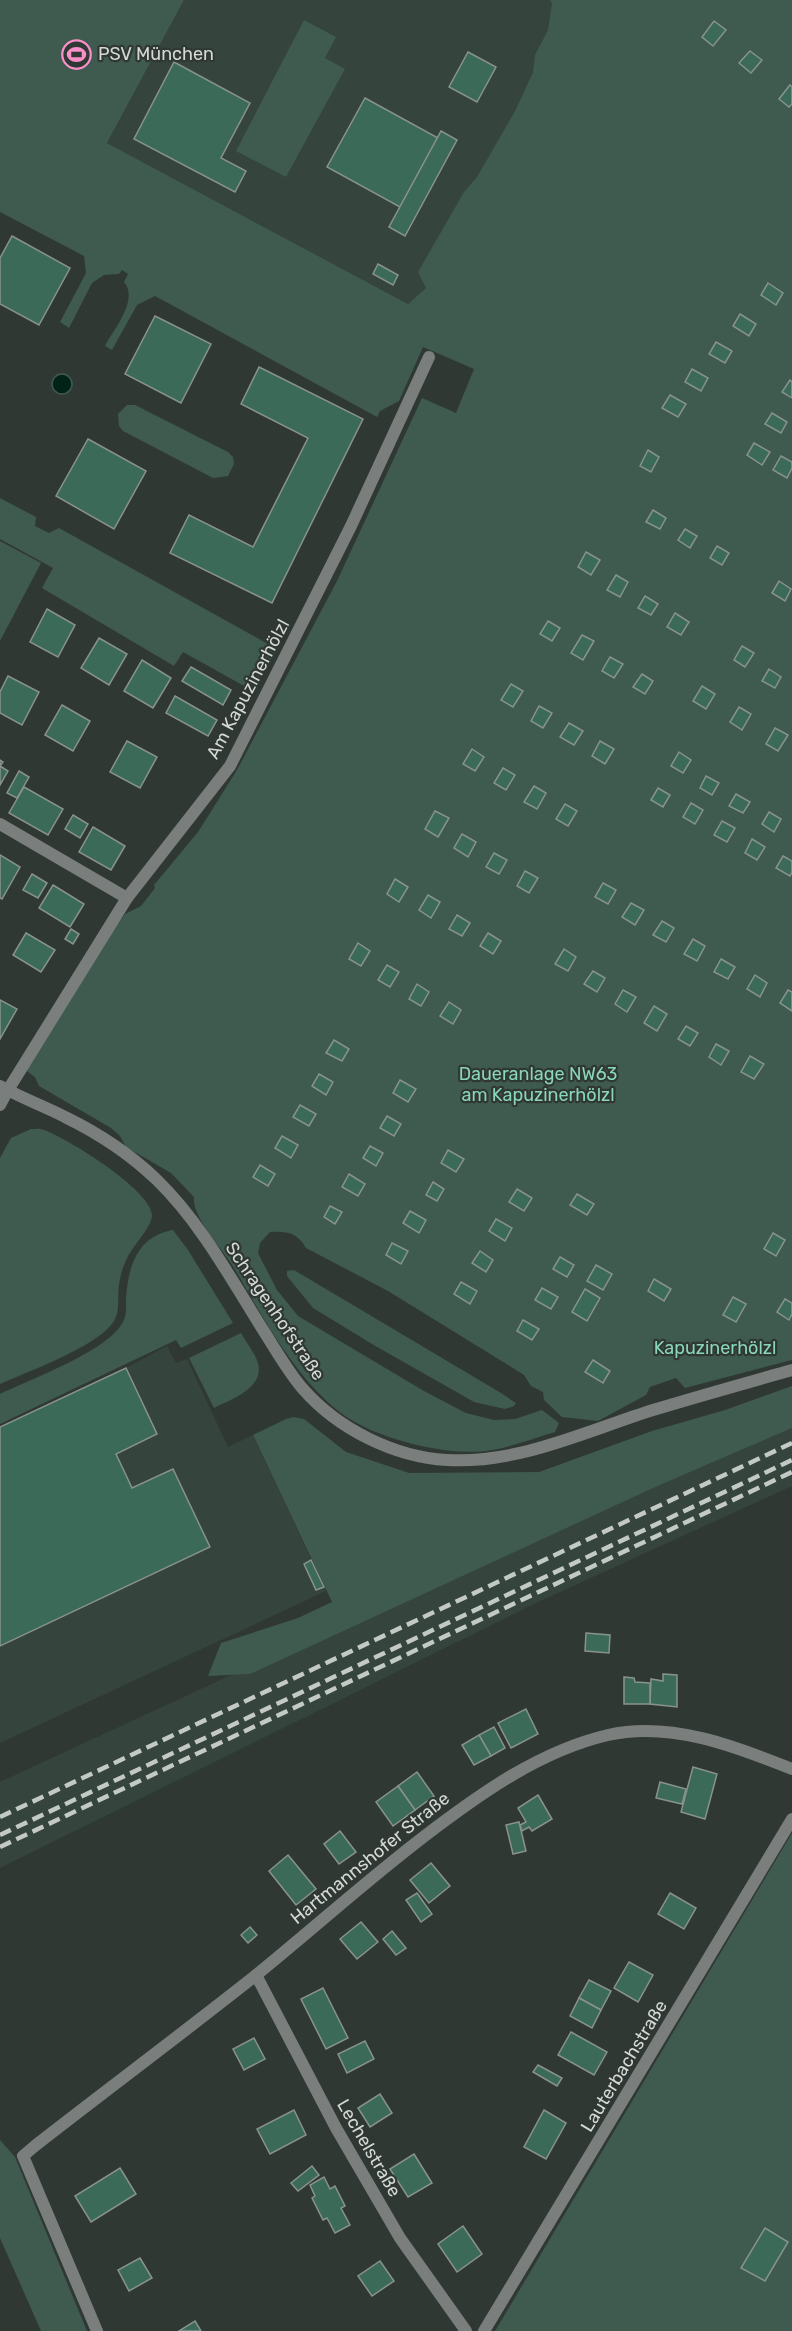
<svg xmlns="http://www.w3.org/2000/svg" width="792" height="2331" font-family="Rubik,sans-serif">
	<rect width="100%" height="100%" fill="#303834"/>
	<!-- built -->
	<g fill="#35443d">
		<path d="M184,0H562L563,1L556,23L515,111L429,286L408,304L107,143Z"/>
		<path d="M167,1346L176,1363L187,1359L228,1447L253,1435L326,1591L0,1743V1427L126,1368Z"/>
		<path d="M792,1421V1486L536,1603L0,1868V1782L268,1658Z"/>
	</g>
	<!-- green -->
	<g fill="#3f5a4f">
		<path d="M0,0H184L107,143L408,304L426,288L418,272L464,192L477,177L515,111L533,72L535,55L548,30L552,3L550,0H792V1360L685,1388L676,1378L650,1387L646,1395L598,1421L562,1417L544,1400L543,1392L531,1386L524,1375L388,1291L306,1248C297,1232 286,1231 270,1232L260,1243L258,1253L277,1290L298,1316L424,1391L466,1413L494,1420L515,1419L542,1410L559,1423L555,1432C535,1438 514,1446 493,1450C469,1454 444,1451 421,1446C395,1440 362,1429 341,1413C297,1380 263,1318 236,1271C225,1252 191,1217 194,1197L171,1173L126,1147L120,1136L111,1128L39,1086L35,1077L24,1069L89,964L125,914L141,906L155,888L154,885L198,832L237,770L337,581L422,398L456,413L474,369L423,347L399,401L380,411L377,417L155,296L137,305L112,350L105,346C114,329 139,300 124,282L128,274L122,270L119,274L104,275L92,283L69,328L60,322L86,273L84,256L0,212Z"/>
		<path d="M304,20L336,37L325,58L345,69L286,177L236,151Z"/>
		<path d="M127,405H135L228,452L233,457L234,464L228,476L213,478L123,431L119,426L118,414Z"/>
		<path d="M0,498L36,517L35,526L49,533L59,528L277,649L253,691L183,652L174,666L42,588L53,568L0,539Z"/>
		<path d="M0,541L41,563L0,641Z"/>
		<path d="M31,1129C35,1129 40,1128 44,1130C67,1138 153,1191 152,1216C151,1229 130,1248 125,1263C122,1269 120,1278 119,1285C117,1298 121,1313 112,1324C93,1348 29,1371 0,1384V1158L11,1138Z"/>
		<path d="M173,1230L188,1250L233,1323L181,1348L176,1340L0,1424V1394C31,1379 108,1351 123,1322C127,1315 126,1307 126,1299C128,1267 137,1236 173,1230Z"/>
		<path d="M294,1270L501,1393L516,1403L514,1406L505,1409L474,1402L372,1344L313,1308L287,1276V1271Z"/>
		<path d="M241,1333C246,1342 255,1353 258,1363C265,1388 230,1400 214,1408L189,1358Z"/>
		<path d="M792,1386V1428L653,1488L250,1674L208,1676L221,1643L298,1618L332,1602L253,1435L286,1419L293,1417L304,1419L346,1452L409,1473L539,1472L652,1431L725,1410Z"/>
		<path d="M792,1833V2331H495Z"/>
		<path d="M0,2140L15,2157L87,2331H41L0,2238Z"/>
	</g>
	<!-- water -->
	<circle fill="#002318" stroke="#405a51" stroke-width="1.5" cx="62" cy="384" r="10"/>
	<!-- building -->
	<g fill="#3b6a58" stroke="#89928e" stroke-width="1.5">
		<path d="M714,21L726,30L713,46L702,37Z"/>
		<path d="M750,51L762,60L751,73L739,63Z"/>
		<path d="M468,52L496,67L477,102L449,87Z"/>
		<path d="M174,62L250,103L221,158L246,171L235,192L134,139Z"/>
		<path d="M790,85L792,87V104L789,107L779,99Z"/>
		<path d="M365,98L438,138L400,207L327,167Z"/>
		<path d="M441,131L457,140L405,236L389,227Z"/>
		<path d="M12,236L70,268L39,325L0,304V258Z"/>
		<path d="M378,264L398,275L393,285L373,274Z"/>
		<path d="M768,283L783,293L776,305L761,295Z"/>
		<path d="M740,314L756,324L749,336L733,326Z"/>
		<path d="M155,316L211,344L181,403L125,374Z"/>
		<path d="M716,342L732,351L725,363L709,354Z"/>
		<path d="M259,367L363,419L272,603L170,553L189,515L253,547L308,438L241,404Z"/>
		<path d="M692,369L708,378L701,391L685,382Z"/>
		<path d="M790,380L792,382V398L782,392Z"/>
		<path d="M670,395L686,404L678,417L662,408Z"/>
		<path d="M772,413L787,422L781,433L765,424Z"/>
		<path d="M88,439L146,471L114,529L56,496Z"/>
		<path d="M754,443L770,452L762,465L747,455Z"/>
		<path d="M648,450L659,457L651,472L640,466Z"/>
		<path d="M781,456L792,462V468L787,478L773,470Z"/>
		<path d="M653,510L666,518L660,529L646,522Z"/>
		<path d="M685,529L697,536L690,548L678,540Z"/>
		<path d="M717,546L729,553L722,565L710,558Z"/>
		<path d="M586,552L600,560L591,575L578,567Z"/>
		<path d="M616,575L628,582L620,597L607,590Z"/>
		<path d="M779,581L791,589L785,601L772,593Z"/>
		<path d="M645,596L658,604L651,615L638,608Z"/>
		<path d="M47,609L75,625L58,657L30,642Z"/>
		<path d="M675,613L689,622L681,635L667,627Z"/>
		<path d="M548,621L560,628L552,641L540,634Z"/>
		<path d="M582,635L594,641L583,660L571,653Z"/>
		<path d="M99,638L127,654L109,685L81,668Z"/>
		<path d="M742,646L754,653L745,667L734,660Z"/>
		<path d="M610,657L623,664L614,678L602,671Z"/>
		<path d="M142,660L171,678L153,708L124,691Z"/>
		<path d="M191,667L231,690L223,705L182,681Z"/>
		<path d="M769,669L781,677L775,688L762,681Z"/>
		<path d="M642,674L653,681L645,694L633,687Z"/>
		<path d="M8,676L39,692L22,725L0,713V692Z"/>
		<path d="M511,684L523,691L513,707L501,700Z"/>
		<path d="M702,686L715,694L706,709L693,701Z"/>
		<path d="M175,696L217,720L208,736L166,713Z"/>
		<path d="M62,705L90,721L73,751L45,735Z"/>
		<path d="M539,706L552,713L543,728L531,721Z"/>
		<path d="M739,707L751,714L742,730L730,722Z"/>
		<path d="M569,723L583,731L574,745L560,737Z"/>
		<path d="M775,728L788,735L778,751L766,744Z"/>
		<path d="M127,741L157,757L140,788L110,772Z"/>
		<path d="M600,741L614,749L605,764L592,756Z"/>
		<path d="M472,749L484,757L475,771L463,764Z"/>
		<path d="M679,752L691,760L683,773L671,766Z"/>
		<path d="M0,760L3,762L0,766L8,771L0,785Z"/>
		<path d="M503,768L515,775L506,790L494,783Z"/>
		<path d="M19,771L29,777L17,798L7,793Z"/>
		<path d="M706,776L719,783L712,795L700,788Z"/>
		<path d="M534,786L546,793L537,809L524,802Z"/>
		<path d="M24,787L63,809L48,835L9,813Z"/>
		<path d="M658,788L670,795L663,807L651,800Z"/>
		<path d="M736,794L750,802L743,813L729,806Z"/>
		<path d="M691,803L703,810L695,824L683,817Z"/>
		<path d="M565,804L577,811L568,826L556,819Z"/>
		<path d="M435,811L449,818L438,837L425,829Z"/>
		<path d="M769,812L781,819L774,832L762,824Z"/>
		<path d="M73,815L88,824L80,838L65,829Z"/>
		<path d="M722,821L735,828L727,842L714,835Z"/>
		<path d="M93,827L125,846L111,870L79,852Z"/>
		<path d="M462,834L476,842L468,857L454,848Z"/>
		<path d="M752,839L765,847L757,860L745,853Z"/>
		<path d="M494,853L507,860L499,874L486,867Z"/>
		<path d="M0,855L20,867L2,899L0,898Z"/>
		<path d="M783,856L792,861V872L790,876L776,868Z"/>
		<path d="M525,871L538,878L529,893L517,886Z"/>
		<path d="M32,874L47,883L38,898L23,890Z"/>
		<path d="M395,879L408,887L399,902L387,894Z"/>
		<path d="M603,883L616,890L608,904L595,897Z"/>
		<path d="M53,885L84,904L70,927L39,908Z"/>
		<path d="M428,895L440,902L431,918L419,910Z"/>
		<path d="M631,903L644,910L635,925L622,917Z"/>
		<path d="M457,915L470,923L462,936L449,929Z"/>
		<path d="M662,921L674,928L666,942L653,935Z"/>
		<path d="M71,929L79,934L73,944L65,939Z"/>
		<path d="M26,933L55,950L41,972L13,955Z"/>
		<path d="M488,933L501,941L493,954L480,946Z"/>
		<path d="M693,939L705,946L697,961L684,954Z"/>
		<path d="M358,943L370,951L361,966L349,959Z"/>
		<path d="M564,949L576,957L568,971L555,964Z"/>
		<path d="M721,959L735,967L728,979L714,972Z"/>
		<path d="M387,965L399,972L390,987L378,980Z"/>
		<path d="M593,971L605,978L597,992L584,984Z"/>
		<path d="M755,975L767,983L760,997L747,989Z"/>
		<path d="M417,984L429,992L421,1006L409,999Z"/>
		<path d="M623,990L636,997L627,1012L615,1004Z"/>
		<path d="M788,990L792,992V1011L780,1003Z"/>
		<path d="M0,1000L17,1009L0,1039Z"/>
		<path d="M449,1002L461,1010L453,1024L440,1016Z"/>
		<path d="M654,1006L667,1014L657,1031L644,1023Z"/>
		<path d="M686,1026L698,1033L690,1046L678,1039Z"/>
		<path d="M334,1040L349,1049L342,1061L326,1053Z"/>
		<path d="M716,1044L729,1051L721,1065L709,1057Z"/>
		<path d="M750,1056L764,1064L754,1079L741,1072Z"/>
		<path d="M319,1074L333,1082L326,1095L312,1086Z"/>
		<path d="M400,1080L416,1089L408,1102L393,1093Z"/>
		<path d="M300,1105L316,1114L309,1126L293,1117Z"/>
		<path d="M387,1116L401,1124L394,1136L380,1128Z"/>
		<path d="M282,1136L298,1145L291,1158L275,1148Z"/>
		<path d="M370,1146L383,1153L376,1166L363,1158Z"/>
		<path d="M448,1150L464,1159L456,1172L441,1163Z"/>
		<path d="M260,1165L275,1174L268,1186L253,1177Z"/>
		<path d="M349,1174L365,1184L358,1196L342,1187Z"/>
		<path d="M433,1182L444,1189L437,1201L426,1195Z"/>
		<path d="M517,1189L532,1198L524,1211L509,1202Z"/>
		<path d="M577,1194L594,1204L587,1215L570,1205Z"/>
		<path d="M330,1206L342,1212L335,1224L324,1217Z"/>
		<path d="M410,1211L426,1220L419,1233L403,1223Z"/>
		<path d="M496,1219L512,1228L505,1241L489,1231Z"/>
		<path d="M773,1233L785,1240L776,1256L764,1249Z"/>
		<path d="M392,1243L408,1251L401,1264L386,1255Z"/>
		<path d="M480,1251L493,1260L486,1272L472,1263Z"/>
		<path d="M560,1257L574,1265L567,1277L553,1269Z"/>
		<path d="M596,1265L612,1274L603,1290L587,1281Z"/>
		<path d="M654,1279L671,1289L664,1301L648,1291Z"/>
		<path d="M461,1282L477,1291L470,1304L454,1294Z"/>
		<path d="M542,1288L558,1297L551,1309L535,1300Z"/>
		<path d="M585,1289L600,1298L587,1321L572,1312Z"/>
		<path d="M733,1297L746,1304L736,1322L723,1315Z"/>
		<path d="M785,1299L792,1303V1314L789,1320L777,1312Z"/>
		<path d="M523,1320L539,1329L532,1340L517,1331Z"/>
		<path d="M593,1360L610,1371L603,1383L585,1372Z"/>
		<path d="M126,1368L157,1434L116,1454L125,1473L132,1488L173,1469L210,1547L0,1646V1427Z"/>
		<path d="M311,1560L324,1587L316,1590L304,1564Z"/>
		<path d="M586,1633L610,1635L609,1653L585,1651Z"/>
		<path d="M663,1674L677,1675V1707L650,1704L651,1679L663,1681Z"/>
		<path d="M624,1677L634,1678L635,1682L650,1683V1704H624Z"/>
		<path d="M526,1709L538,1734L511,1748L498,1723Z"/>
		<path d="M494,1727L505,1748L491,1756L479,1735Z"/>
		<path d="M479,1735L491,1756L474,1765L462,1745Z"/>
		<path d="M693,1767L717,1774L705,1819L681,1812Z"/>
		<path d="M417,1772L434,1796L415,1810L398,1786Z"/>
		<path d="M660,1782L686,1789L682,1804L656,1798Z"/>
		<path d="M398,1786L415,1810L393,1826L376,1802Z"/>
		<path d="M538,1795L552,1819L532,1831L529,1827L522,1831L520,1825L526,1822L518,1808Z"/>
		<path d="M519,1822L526,1851L513,1854L506,1825Z"/>
		<path d="M340,1831L356,1852L339,1864L324,1844Z"/>
		<path d="M288,1855L316,1889L296,1905L269,1871Z"/>
		<path d="M431,1863L450,1886L429,1903L410,1880Z"/>
		<path d="M417,1893L432,1914L421,1922L406,1900Z"/>
		<path d="M670,1893L696,1908L684,1929L658,1914Z"/>
		<path d="M361,1922L378,1942L357,1959L340,1939Z"/>
		<path d="M250,1927L257,1935L248,1943L241,1935Z"/>
		<path d="M392,1931L406,1948L396,1955L383,1939Z"/>
		<path d="M629,1962L653,1975L638,2002L614,1988Z"/>
		<path d="M589,1980L611,1991L601,2010L579,1998Z"/>
		<path d="M323,1988L348,2038L326,2049L301,1999Z"/>
		<path d="M579,1998L601,2010L592,2028L570,2016Z"/>
		<path d="M571,2032L607,2052L594,2075L558,2055Z"/>
		<path d="M254,2038L265,2059L244,2070L233,2049Z"/>
		<path d="M365,2041L374,2059L347,2073L338,2054Z"/>
		<path d="M538,2065L562,2078L557,2086L533,2072Z"/>
		<path d="M380,2094L392,2113L370,2127L358,2108Z"/>
		<path d="M294,2110L306,2135L270,2154L257,2129Z"/>
		<path d="M544,2110L566,2123L546,2159L524,2147Z"/>
		<path d="M414,2154L432,2183L408,2197L390,2169Z"/>
		<path d="M312,2166L319,2175L298,2191L291,2183Z"/>
		<path d="M120,2168L136,2194L91,2222L75,2196Z"/>
		<path d="M324,2177L330,2189L335,2186L345,2206L341,2208L350,2225L335,2233L327,2218L323,2220L312,2198L315,2196L310,2185Z"/>
		<path d="M463,2226L482,2254L457,2272L438,2244Z"/>
		<path d="M765,2228L788,2242L765,2281L741,2268Z"/>
		<path d="M140,2258L152,2278L129,2291L118,2270Z"/>
		<path d="M380,2261L394,2281L372,2296L358,2276Z"/>
		<path d="M195,2321L201,2331H179Z"/>
	</g>
	<g fill="none" stroke-linecap="round" stroke-linejoin="round">
		<!-- minor -->
		<g stroke="#7a7e7c" stroke-width="12">
			<path d="M0,824L127,898"/>
			<path d="M8,1090L127,898L230,766L351,526L429,357"/>
			<path d="M256,1975L336,2128L400,2238L466,2331"/>
			<path d="M97,2331L23,2156L36,2145C109,2088 183,2033 255,1976C313,1929 367,1880 426,1835C481,1793 540,1751 608,1735C670,1721 735,1746 792,1769"/>
			<path d="M484,2331L792,1819"/>
		</g>
		<!-- tertiary -->
		<g stroke="#7a7e7c" stroke-width="12">
			<path d="M0,1086C21,1098 44,1106 65,1117C98,1133 131,1155 157,1180C202,1224 232,1281 265,1333C277,1352 289,1373 303,1389C338,1429 394,1457 447,1460C519,1464 586,1431 653,1410C699,1396 746,1383 792,1370"/>
			<path d="M0,1105L8,1090"/>
		</g>
		<!-- rail -->
		<g stroke="#c3c9c6" stroke-width="4.5" stroke-dasharray="12 6" stroke-linecap="butt">
			<path d="M0,1817L792,1443"/>
			<path d="M0,1835L792,1460"/>
			<path d="M0,1847L792,1472"/>
		</g>
	</g>
	<!-- icons -->
	<defs>
		<symbol id="stadium-ring" viewBox="-11 -11 22 22"><circle r="9.5" fill="#303834" stroke="#f98fc8" stroke-width="1.5"/><path d="M0-5a6.5 5 0 1 0 0 10a6.5 5 0 1 0 0-10ZM-3.5-1.8h7v3.6h-7Z" fill="#f98fc8"/></symbol>
	</defs>
	<g fill-rule="evenodd">
		<use href="#stadium-ring" x="60" y="38" width="33" height="33"/>
	</g>
	<g text-anchor="middle" dominant-baseline="central" stroke-width="4.5" stroke-linejoin="round" paint-order="stroke">
		<!-- poi labels -->
		<g font-size="18" fill="#d4d9d6" stroke="#303834" text-anchor="start">
			<text x="98" y="54">PSV München</text>
		</g>
		<!-- street labels -->
		<g font-size="18" fill="#d4d9d6" stroke="#303834">
			<text transform="translate(248 689) rotate(-62)">Am Kapuzinerhölzl</text>
			<text transform="translate(275 1311) rotate(56)">Schragenhofstraße</text>
			<text transform="translate(370 1858) rotate(-39)">Hartmannshofer Straße</text>
			<text transform="translate(624 2066) rotate(-59)">Lauterbachstraße</text>
			<text transform="translate(369 2148) rotate(60)">Lechelstraße</text>
		</g>
		<!-- park labels -->
		<g font-size="18" fill="#89d6b8" stroke="#303834">
			<text x="538" y="1074">Daueranlage NW63<tspan x="538" dy="21">am Kapuzinerhölzl</tspan></text>
			<text x="715" y="1348">Kapuzinerhölzl</text>
		</g>
	</g>
</svg>
